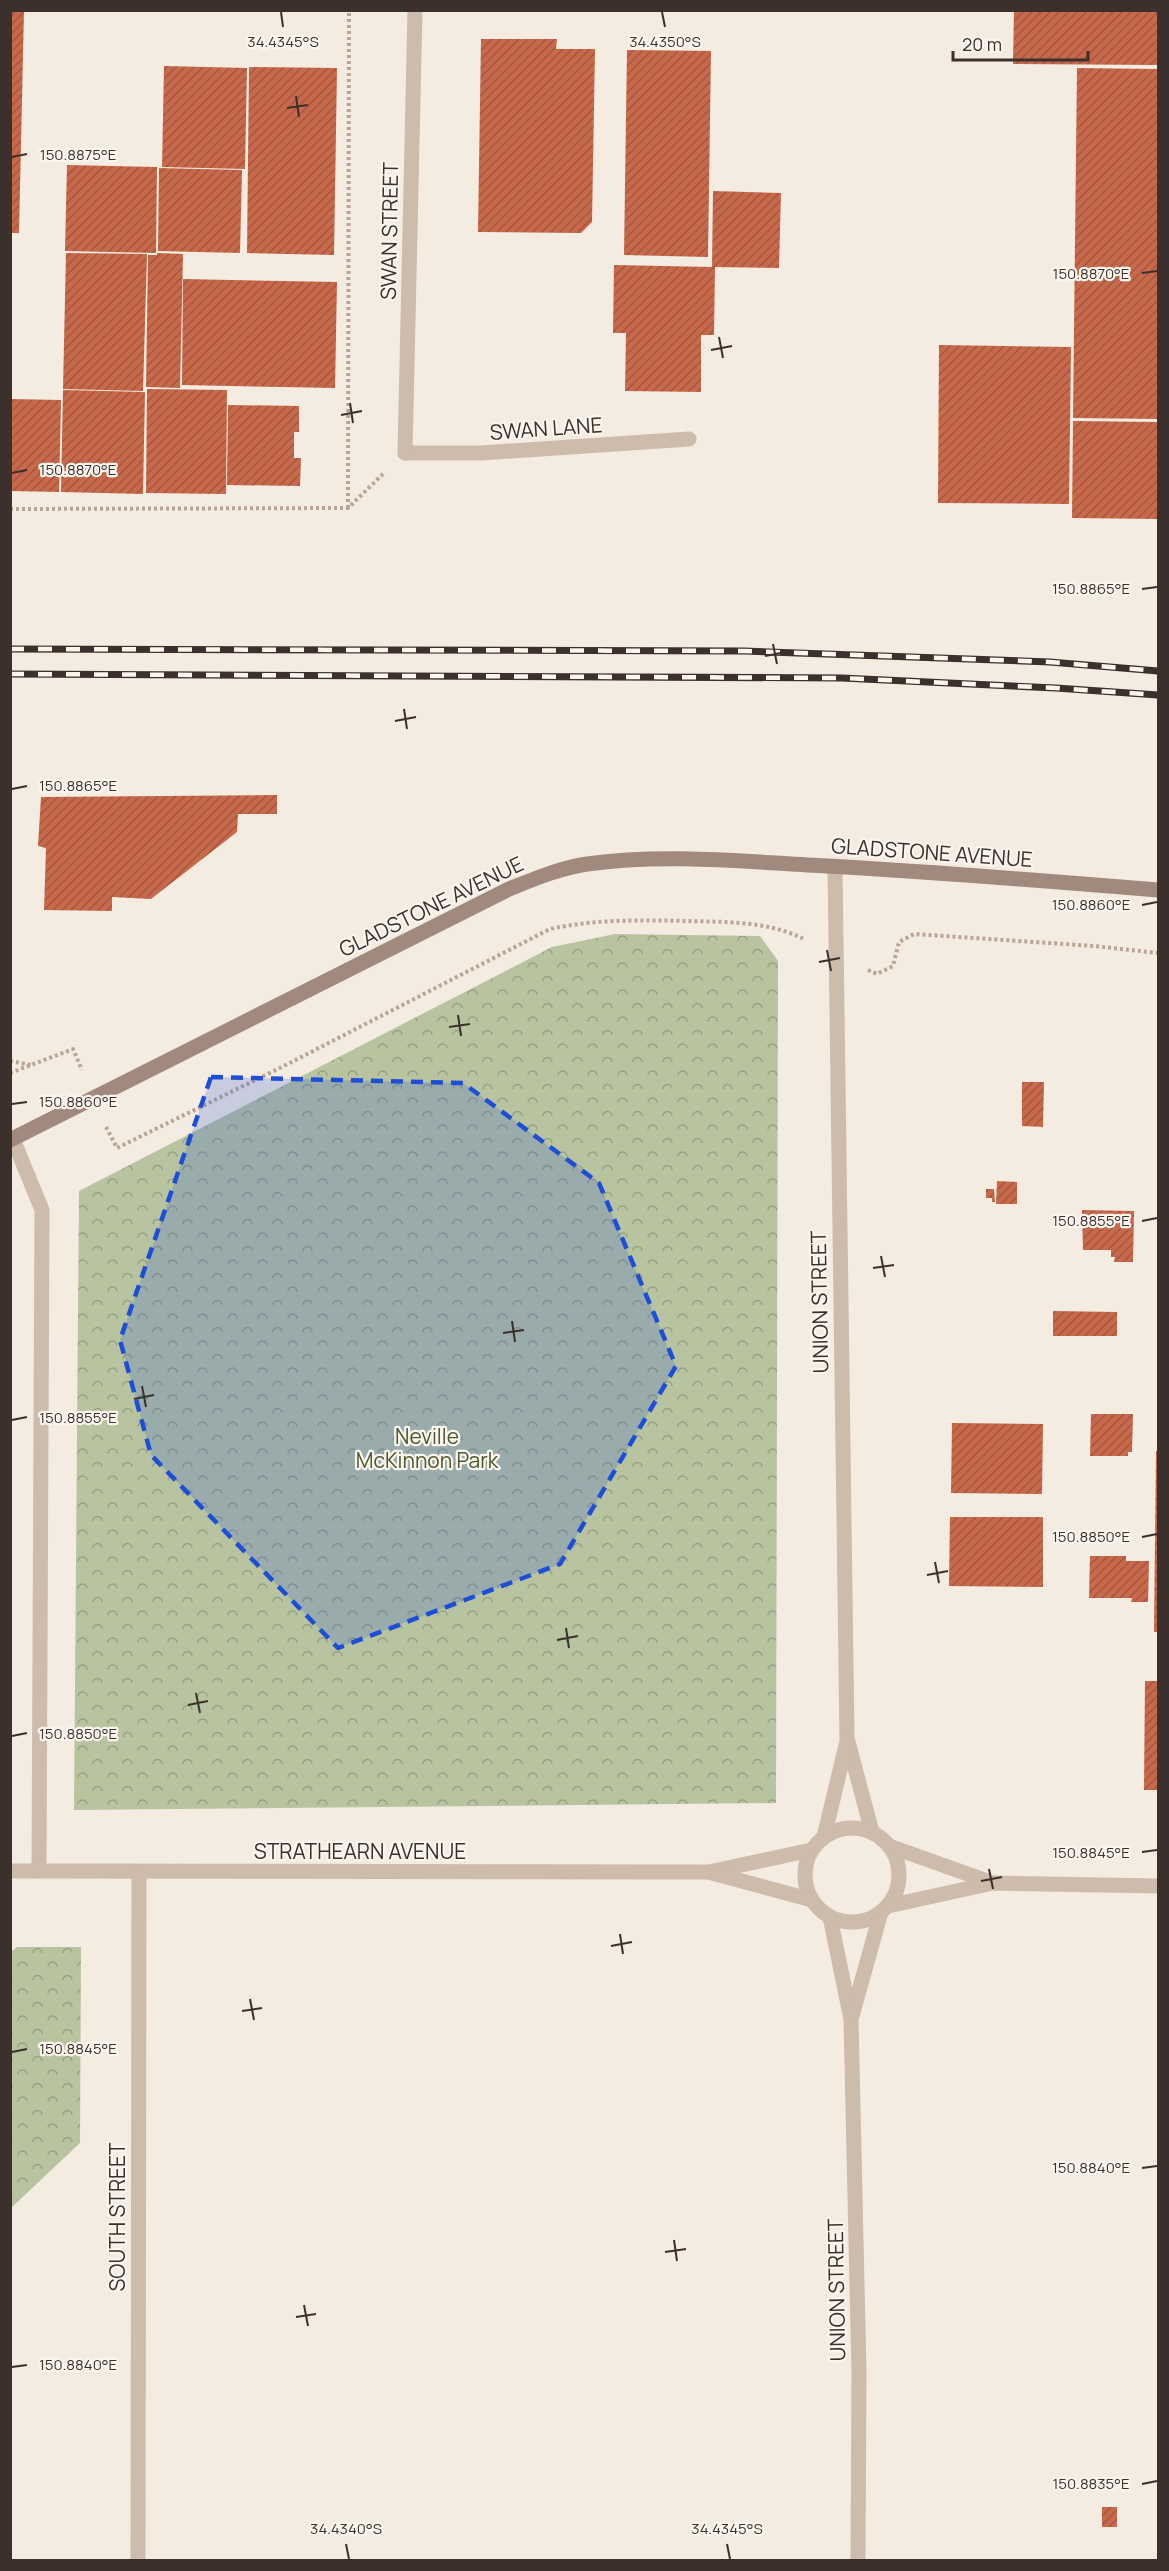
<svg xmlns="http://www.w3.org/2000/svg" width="1169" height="2571" font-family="Manrope,sans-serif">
	<defs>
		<pattern id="park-crowns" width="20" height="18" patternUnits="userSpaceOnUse" patternTransform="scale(1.5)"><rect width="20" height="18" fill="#b8c4a0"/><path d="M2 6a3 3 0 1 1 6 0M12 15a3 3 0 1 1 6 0" fill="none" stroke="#97a083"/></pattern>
		<pattern id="building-hatch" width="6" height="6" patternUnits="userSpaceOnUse" patternTransform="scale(1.5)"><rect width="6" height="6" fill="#c8694b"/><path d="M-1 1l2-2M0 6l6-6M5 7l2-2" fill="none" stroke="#a4573f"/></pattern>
	</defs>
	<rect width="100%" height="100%" fill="#f4ebe1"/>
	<!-- park -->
	<g fill="url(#park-crowns)">
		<path d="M615,934L760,936L778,961L776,1803L74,1810L79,1191L552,947Z"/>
		<path d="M17,1947H81L80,2143L11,2208L10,1953Z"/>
	</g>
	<!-- building -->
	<g fill="url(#building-hatch)">
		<path d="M10,10H24L19,233H10Z"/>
		<path d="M1014,10H1158V65L1013,64Z"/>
		<path d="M481,39H557L556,49H595L592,222L581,233L478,232Z"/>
		<path d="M627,50L711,51L708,257L624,255Z"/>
		<path d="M164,66L247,68L245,169L162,167Z"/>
		<path d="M249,67L337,68L334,255L247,253Z"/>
		<path d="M1077,68L1158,69V419L1073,418Z"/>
		<path d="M67,165L157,167L156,253L65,251Z"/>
		<path d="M159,168L242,170L240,253L158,251Z"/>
		<path d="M713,191L781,193L779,268L715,267L714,335H701V392L625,391L626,333H613L614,265L712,267Z"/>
		<path d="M66,253L147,254L143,391L63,389Z"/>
		<path d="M157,253L183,254L180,388L146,387L148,255H157Z"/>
		<path d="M183,279L337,282L335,388L182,385Z"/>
		<path d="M939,345L1071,347L1069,504L938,503Z"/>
		<path d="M147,389L227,390L226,494L146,493Z"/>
		<path d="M63,390L145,392L143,494L61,492Z"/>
		<path d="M10,399L61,400L59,492L10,491Z"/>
		<path d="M228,405L299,406V432H294V458H301L300,486L227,485Z"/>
		<path d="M1073,421L1158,422V519L1072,518Z"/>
		<path d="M277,795V814H238L237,832L151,899L112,897V911L44,910L46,848L38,846L41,797Z"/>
		<path d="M1022,1082H1044L1043,1127L1022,1126Z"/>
		<path d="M997,1181L1017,1182V1204H996Z"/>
		<path d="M986,1189H994L995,1202H992V1198H986Z"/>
		<path d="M1082,1210L1134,1211L1133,1262H1114L1115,1257H1111V1250H1083Z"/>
		<path d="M1053,1311L1117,1312V1336H1053Z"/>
		<path d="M1091,1414H1133L1132,1452H1128V1456H1090Z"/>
		<path d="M952,1423L1043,1424L1042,1494L951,1493Z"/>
		<path d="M1156,1451H1158V1632H1154Z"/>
		<path d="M950,1517H1043V1587L949,1586Z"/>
		<path d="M1090,1556H1126V1561H1149L1148,1602H1131L1132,1598H1089Z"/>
		<path d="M1145,1681H1158V1790H1144Z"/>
		<rect x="1102" y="2507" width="15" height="20"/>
	</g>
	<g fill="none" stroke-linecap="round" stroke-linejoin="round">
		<!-- path -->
		<g stroke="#b9a596" stroke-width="4" stroke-dasharray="3 3" stroke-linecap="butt">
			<path d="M348,508L349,10"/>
			<path d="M10,509L348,508L383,474"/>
			<path d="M868,970L877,974L893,966L899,942L914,934L1094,946L1158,953"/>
			<path d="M10,1061L31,1065"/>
			<path d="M10,1073L73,1049L82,1070"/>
			<path d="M106,1127L117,1148L280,1068L550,929C595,919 641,920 687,921C727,922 768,921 804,939"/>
		</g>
		<!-- lane -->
		<path stroke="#cdbbac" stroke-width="15" d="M405,453H481L689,439"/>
		<!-- street -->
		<g stroke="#cdbbac" stroke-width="15">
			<path d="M405,453L415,10"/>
			<path d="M835,866L847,1738L872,1832"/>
			<path d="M13,1139L42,1210L39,1871"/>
			<circle cx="852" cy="1875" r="47"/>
			<path d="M824,1837L847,1741"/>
			<path d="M889,1846L993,1883"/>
			<path d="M10,1871L709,1872L811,1850"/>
			<path d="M712,1873L812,1900"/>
			<path d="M888,1906L993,1883L1158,1886"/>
			<path d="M830,1917L851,2019L859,2373L858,2560"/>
			<path d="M852,2016L881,1912"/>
			<path d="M138,2560L139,1873"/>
		</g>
		<!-- secondary -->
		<path stroke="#a18a7d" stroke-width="15" d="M10,1140L509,889C534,879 560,868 587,864C666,853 748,862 827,866C938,872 1048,881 1158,890"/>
		<defs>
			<g id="rail">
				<path d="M10,649L744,651L1050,662L1158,671"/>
				<path d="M10,674L842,678L1056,688L1158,695"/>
			</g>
		</defs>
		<!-- rail casing -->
		<use href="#rail" stroke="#3b302b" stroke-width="7"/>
		<!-- rail -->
		<use href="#rail" stroke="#fbf5ee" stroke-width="4.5" stroke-dasharray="14" stroke-linecap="butt"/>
	</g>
	<!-- marked area -->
	<path fill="#1d4ed8" fill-opacity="0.2" stroke="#1d4ed8" stroke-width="4.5" stroke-dasharray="12 8" stroke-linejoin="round" d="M211,1077L463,1083L599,1183L676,1366L560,1564L338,1648L151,1455L120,1340Z"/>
	<!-- ticks -->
	<path fill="none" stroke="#3b302b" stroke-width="2" d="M281,12L283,27M662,12L665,27M296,96L299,117M287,108L308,105M12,157L27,154M1142,273L1157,271M719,337L723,358M711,350L732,346M350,403L353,423M341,415L362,411M12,473L27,470M1142,589L1157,587M773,644L777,664M765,656L786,652M404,709L407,729M395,721L416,717M12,789L27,786M1142,905L1157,902M827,950L831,971M819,962L840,958M458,1015L461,1036M449,1027L470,1024M12,1104L27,1102M1142,1221L1157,1218M881,1256L885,1277M873,1268L894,1265M512,1321L515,1342M503,1333L524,1330M142,1386L146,1407M134,1399L154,1395M12,1420L27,1417M1142,1537L1157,1534M935,1562L939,1583M927,1575L948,1571M566,1628L569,1648M557,1640L578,1636M196,1693L200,1713M188,1705L208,1701M12,1736L27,1733M1142,1852L1157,1850M989,1869L993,1889M981,1881L1002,1877M620,1934L623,1954M611,1946L632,1942M250,1999L254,2020M242,2011L262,2008M12,2052L27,2049M1142,2168L1157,2166M674,2240L677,2261M665,2252L686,2249M304,2305L308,2326M296,2317L316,2314M12,2367L27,2365M1142,2484L1157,2481M346,2544L349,2559M727,2544L730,2559"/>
	<g text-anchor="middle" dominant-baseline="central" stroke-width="4.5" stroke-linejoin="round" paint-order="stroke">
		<!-- street labels -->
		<g font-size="21" fill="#3b302b" stroke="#fbf5ee">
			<text transform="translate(389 231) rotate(-89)">SWAN STREET</text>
			<text transform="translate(546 428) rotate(-4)">SWAN LANE</text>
			<text transform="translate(932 852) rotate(4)">GLADSTONE AVENUE</text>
			<text transform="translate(431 906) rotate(-26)">GLADSTONE AVENUE</text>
			<text transform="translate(819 1302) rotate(-91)">UNION STREET</text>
			<text x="360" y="1851">STRATHEARN AVENUE</text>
			<text transform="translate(117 2217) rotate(-90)">SOUTH STREET</text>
			<text transform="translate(836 2290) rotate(-91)">UNION STREET</text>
		</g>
		<!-- park labels -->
		<g font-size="21" fill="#4a5a2e" stroke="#fbf5ee">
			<text x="427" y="1436">Neville<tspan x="427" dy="24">McKinnon Park</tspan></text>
		</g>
	</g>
	<g font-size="15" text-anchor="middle" fill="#3b302b" stroke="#fbf5ee" stroke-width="4.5" stroke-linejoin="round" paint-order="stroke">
		<text x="283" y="47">34.4345°S</text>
		<text x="665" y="47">34.4350°S</text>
		<text x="78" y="160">150.8875°E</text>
		<text x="1091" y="279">150.8870°E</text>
		<text x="78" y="475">150.8870°E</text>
		<text x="1091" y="594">150.8865°E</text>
		<text x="78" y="791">150.8865°E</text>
		<text x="1091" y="910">150.8860°E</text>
		<text x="78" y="1107">150.8860°E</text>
		<text x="1091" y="1226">150.8855°E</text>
		<text x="78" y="1423">150.8855°E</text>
		<text x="1091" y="1542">150.8850°E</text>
		<text x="78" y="1739">150.8850°E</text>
		<text x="1091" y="1858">150.8845°E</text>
		<text x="78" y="2054">150.8845°E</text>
		<text x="1091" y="2173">150.8840°E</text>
		<text x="78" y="2370">150.8840°E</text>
		<text x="1091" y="2489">150.8835°E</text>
		<text x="346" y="2534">34.4340°S</text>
		<text x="727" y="2534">34.4345°S</text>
	</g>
	<!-- border -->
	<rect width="1169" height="2571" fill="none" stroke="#3b302b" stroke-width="24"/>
	<!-- scale -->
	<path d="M953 51v9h135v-9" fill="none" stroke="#3b302b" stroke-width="3"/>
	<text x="962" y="51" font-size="18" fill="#3b302b" stroke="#fbf5ee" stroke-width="4.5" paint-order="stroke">20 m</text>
</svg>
